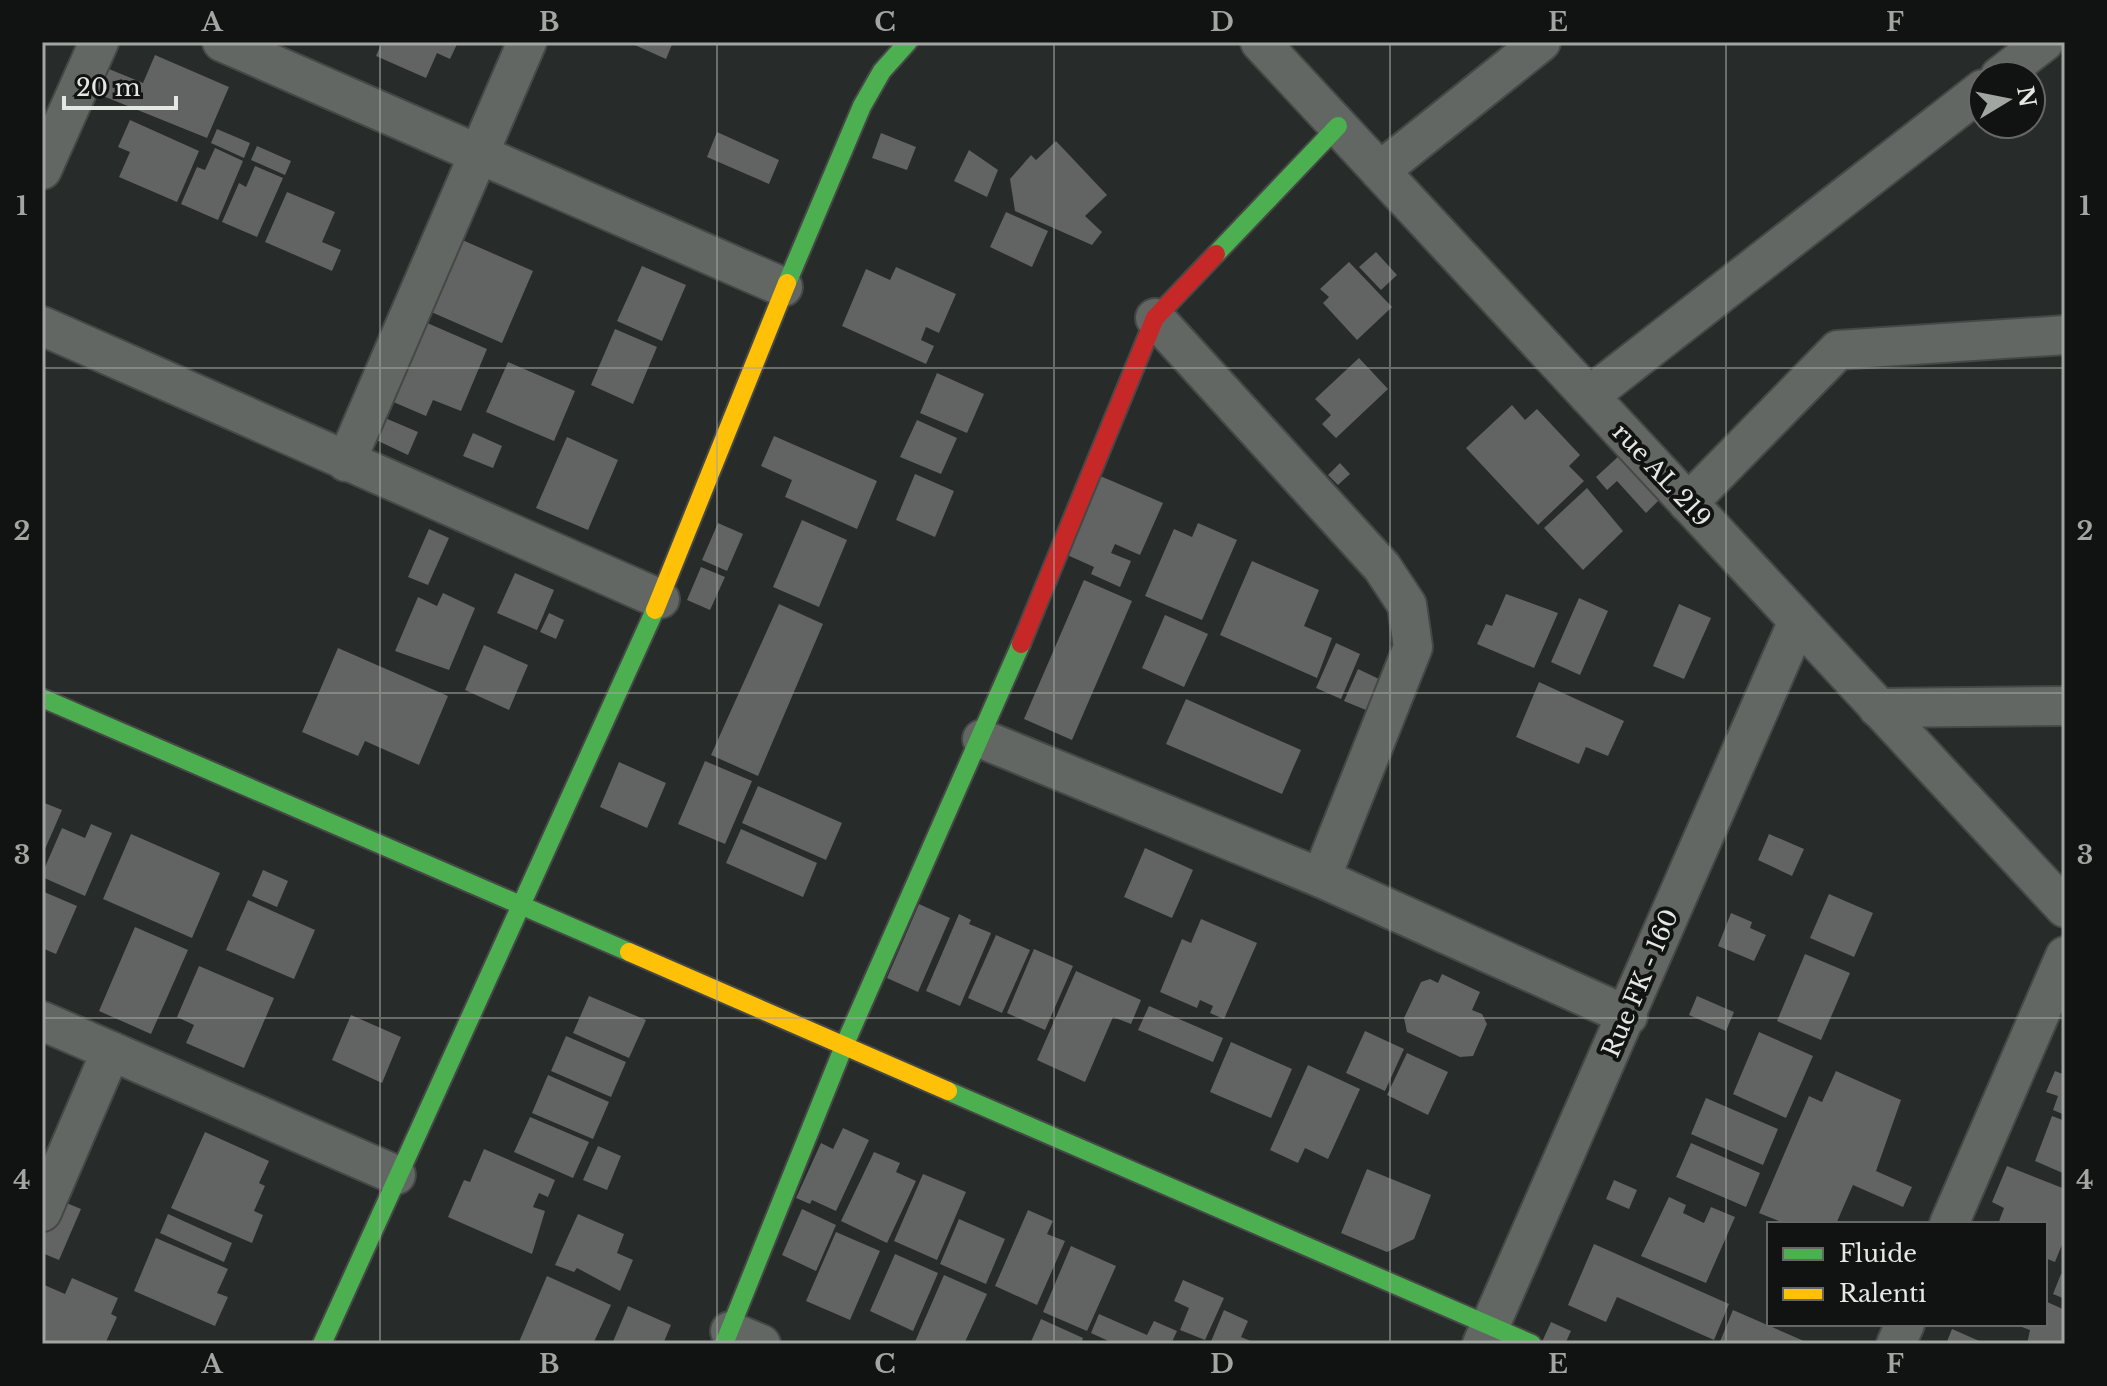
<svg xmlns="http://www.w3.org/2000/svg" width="2107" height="1386" font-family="'Libre Baskerville',serif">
	<rect width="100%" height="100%" fill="#272b29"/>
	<!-- building -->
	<g fill="#616462">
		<path d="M382,42H458L450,59L437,53L426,78L376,56Z"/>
		<path d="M628,42H673L666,59Z"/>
		<path d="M155,55L229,87L207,138L98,94L109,69L143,83Z"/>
		<path d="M130,120L199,151L177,202L119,177L130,152L118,147Z"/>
		<path d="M217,129L250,143L244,158L211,143Z"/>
		<path d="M717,132L779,160L769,184L707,157Z"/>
		<path d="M881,133L916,147L907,170L872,158Z"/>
		<path d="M1056,141L1107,195L1085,216L1102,232L1092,245L1015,211L1010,179L1031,155L1036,160Z"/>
		<path d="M257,146L291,161L285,175L251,160Z"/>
		<path d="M215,148L243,161L218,220L181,204L197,167L205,170Z"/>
		<path d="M969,150L998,170L987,197L954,181Z"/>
		<path d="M255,166L283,178L257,237L222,222L239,183L246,187Z"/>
		<path d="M287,192L335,212L322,242L341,250L332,271L265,242Z"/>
		<path d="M1006,212L1048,231L1032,267L990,247Z"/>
		<path d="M460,239L533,271L502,343L429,311Z"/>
		<path d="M1376,252L1397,275L1381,290L1359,267Z"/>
		<path d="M1349,262L1392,307L1357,340L1323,303L1329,297L1320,289Z"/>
		<path d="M642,266L686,285L662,341L617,321Z"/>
		<path d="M896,267L956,294L939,333L926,327L921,340L934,346L926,364L842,326L866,269L890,280Z"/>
		<path d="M425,322L487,349L461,411L433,400L426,416L391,401Z"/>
		<path d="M615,329L657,347L633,404L591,385Z"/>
		<path d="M1359,358L1388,389L1336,438L1322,424L1331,415L1315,399Z"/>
		<path d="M508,362L575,391L554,441L486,412Z"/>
		<path d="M937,373L984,394L967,433L920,413Z"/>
		<path d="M1512,405L1525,420L1537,409L1580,455L1569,466L1584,481L1538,525L1466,448Z"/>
		<path d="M385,418L418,432L408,455L376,440Z"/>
		<path d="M917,420L957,438L941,474L900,457Z"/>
		<path d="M473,433L502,446L493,468L463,456Z"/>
		<path d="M774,436L877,481L857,529L785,497L792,480L761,466Z"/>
		<path d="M567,437L618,460L588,530L536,508Z"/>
		<path d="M1620,455L1661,498L1646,513L1617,481L1607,490L1596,477Z"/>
		<path d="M1340,463L1350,474L1338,485L1328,475Z"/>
		<path d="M915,474L954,491L935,537L896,520Z"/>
		<path d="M1098,475L1163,503L1140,555L1115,544L1111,553L1131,561L1120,587L1091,574L1094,567L1065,554Z"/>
		<path d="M1587,488L1623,531L1583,570L1544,528Z"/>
		<path d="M802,520L847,540L819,607L773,587Z"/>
		<path d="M718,523L743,534L727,571L702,560Z"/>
		<path d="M1198,523L1237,540L1202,620L1145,596L1174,529L1192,537Z"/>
		<path d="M429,529L449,538L428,585L408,577Z"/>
		<path d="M1252,561L1319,590L1304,626L1332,638L1317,678L1220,635Z"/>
		<path d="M701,567L725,577L710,610L687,600Z"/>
		<path d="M515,573L554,590L537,630L497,613Z"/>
		<path d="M1084,580L1132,601L1072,740L1024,719Z"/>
		<path d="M443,593L475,608L449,670L395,651L418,597L437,606Z"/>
		<path d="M1506,594L1558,613L1534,668L1477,644L1486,624L1492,626Z"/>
		<path d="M1579,598L1608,611L1580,675L1551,662Z"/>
		<path d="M779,604L823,624L758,776L711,755Z"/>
		<path d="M1679,604L1711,618L1684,679L1653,666Z"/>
		<path d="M549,613L564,620L556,639L540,632Z"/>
		<path d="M1165,615L1208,634L1184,687L1142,668Z"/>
		<path d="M1336,643L1360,654L1341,699L1316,688Z"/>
		<path d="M484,645L528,665L509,710L465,690Z"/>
		<path d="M338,648L448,696L419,765L365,741L358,756L302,732Z"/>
		<path d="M1358,669L1379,679L1366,710L1344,701Z"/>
		<path d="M1539,682L1624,721L1608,756L1586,747L1579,764L1516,737Z"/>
		<path d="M1186,699L1301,750L1282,794L1166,744Z"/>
		<path d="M705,761L752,781L725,844L678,824Z"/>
		<path d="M619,762L666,783L647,828L600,807Z"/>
		<path d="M758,786L842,823L826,860L742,823Z"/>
		<path d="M42,802L62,810L42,856Z"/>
		<path d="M91,824L112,833L85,896L42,877V874L62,828L85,838Z"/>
		<path d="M741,829L817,863L803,897L726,863Z"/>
		<path d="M131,834L220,873L192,938L103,899Z"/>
		<path d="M1769,834L1804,849L1792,876L1758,860Z"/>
		<path d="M1145,848L1193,870L1172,918L1124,897Z"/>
		<path d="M263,870L288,881L277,907L252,896Z"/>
		<path d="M42,891L77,906L56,954L42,948Z"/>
		<path d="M1829,894L1873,913L1854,957L1810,938Z"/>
		<path d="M248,900L315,930L294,979L226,950Z"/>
		<path d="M919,904L950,918L918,992L887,978Z"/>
		<path d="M1731,913L1752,922L1750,928L1766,935L1754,961L1718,946Z"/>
		<path d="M959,914L971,920L969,924L991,933L960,1006L926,991Z"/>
		<path d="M1201,919L1257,943L1224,1019L1210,1013L1213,1006L1200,1000L1197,1008L1160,992L1182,939L1191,943Z"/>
		<path d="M135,927L188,950L151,1034L99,1011Z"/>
		<path d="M996,935L1030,950L1002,1013L968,998Z"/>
		<path d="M1034,949L1073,966L1045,1030L1007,1013Z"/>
		<path d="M1805,954L1850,973L1821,1040L1777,1021Z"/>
		<path d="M199,966L274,998L244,1068L186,1043L194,1025L177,1017Z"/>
		<path d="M1076,971L1141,1000L1131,1024L1113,1017L1085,1082L1037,1060Z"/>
		<path d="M1442,974L1480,992L1472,1010L1482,1014L1487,1024L1473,1056L1460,1057L1407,1032L1404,1018L1421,982L1430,979L1438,983Z"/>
		<path d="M589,996L646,1020L629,1058L573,1033Z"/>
		<path d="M1697,996L1734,1012L1726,1031L1689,1015Z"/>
		<path d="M1149,1006L1223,1038L1213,1062L1138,1030Z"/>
		<path d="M351,1015L401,1037L382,1083L332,1060Z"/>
		<path d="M1365,1031L1404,1049L1385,1091L1346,1073Z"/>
		<path d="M1759,1032L1813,1056L1786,1118L1733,1094Z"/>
		<path d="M566,1036L626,1062L611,1097L551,1071Z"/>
		<path d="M1231,1042L1292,1069L1271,1118L1210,1092Z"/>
		<path d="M1407,1053L1448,1072L1428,1115L1387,1095Z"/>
		<path d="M1308,1065L1360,1089L1328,1159L1305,1148L1298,1163L1270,1150Z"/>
		<path d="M1836,1071L1901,1100L1876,1171L1912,1187L1903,1207L1853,1185L1836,1224H1786L1759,1213L1809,1096L1822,1102Z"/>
		<path d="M2055,1071L2065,1075V1115L2053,1110L2058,1096L2046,1092Z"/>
		<path d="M548,1075L609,1102L593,1139L532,1113Z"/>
		<path d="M1706,1098L1778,1129L1763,1165L1691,1134Z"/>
		<path d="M2052,1116L2065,1121V1174L2035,1161Z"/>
		<path d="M530,1117L589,1142L573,1178L514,1152Z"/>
		<path d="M843,1128L869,1140L836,1211L812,1200L810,1204L796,1198L821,1143L833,1149Z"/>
		<path d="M205,1132L269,1161L259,1183L265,1186L254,1211L263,1215L252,1243L171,1208Z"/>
		<path d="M1691,1143L1760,1173L1746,1207L1676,1177Z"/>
		<path d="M598,1146L621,1156L607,1190L583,1180Z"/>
		<path d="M484,1149L555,1180L548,1197L539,1193L533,1207L545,1211L532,1254L448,1217L464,1180L470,1182Z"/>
		<path d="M874,1152L900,1163L896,1172L916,1181L887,1243L841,1221Z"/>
		<path d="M2007,1166L2065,1189V1237L2055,1262L2045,1258V1224H1998L2004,1208L1992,1202Z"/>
		<path d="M1367,1169L1431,1195L1414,1239L1387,1252L1341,1233Z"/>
		<path d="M923,1174L966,1192L937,1260L894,1241Z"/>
		<path d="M1614,1180L1637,1190L1629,1209L1606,1199Z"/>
		<path d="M1669,1197L1686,1205L1683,1213L1704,1223L1711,1207L1735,1217L1706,1283L1641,1256Z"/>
		<path d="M57,1199L81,1209L59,1260L42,1253V1234Z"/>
		<path d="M802,1209L836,1225L816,1271L782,1255Z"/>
		<path d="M1028,1210L1053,1221L1047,1234L1065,1241L1037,1305L995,1286Z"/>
		<path d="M168,1214L232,1243L224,1262L160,1233Z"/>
		<path d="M578,1214L624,1234L617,1253L633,1260L620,1291L577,1268L574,1272L555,1265Z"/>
		<path d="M959,1219L1005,1239L986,1284L940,1264Z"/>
		<path d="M836,1232L880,1251L850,1320L806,1301Z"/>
		<path d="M156,1238L228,1269L217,1293L228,1297L215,1326L134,1291Z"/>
		<path d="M1594,1244L1729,1304L1714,1340L1617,1297L1606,1322L1568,1305Z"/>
		<path d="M1071,1246L1116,1266L1087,1331L1043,1312Z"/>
		<path d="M895,1254L938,1273L913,1331L870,1311Z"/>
		<path d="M2061,1274L2065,1275V1299L2053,1294Z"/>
		<path d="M944,1275L987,1294L964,1344H914Z"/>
		<path d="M547,1276L611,1305L593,1344L519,1342Z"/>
		<path d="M72,1278L118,1298L111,1314L117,1317L105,1344H42V1284L65,1294Z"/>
		<path d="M1183,1280L1224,1298L1205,1340L1180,1330L1189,1308L1174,1301Z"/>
		<path d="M2045,1301L2065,1310V1344H2027L2030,1330L2014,1324H2045Z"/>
		<path d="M628,1306L671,1325L663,1344H612Z"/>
		<path d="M1224,1310L1248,1321L1241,1337L1258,1344H1210Z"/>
		<path d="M1733,1310L1804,1341L1803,1344H1719Z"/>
		<path d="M1099,1314L1147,1335L1154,1321L1177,1331L1171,1344H1115L1091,1333Z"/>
		<path d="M1041,1319L1083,1338L1081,1344H1030Z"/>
		<path d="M1551,1322L1571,1331L1565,1344H1541Z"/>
		<path d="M1952,1329L1986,1344H1946Z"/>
	</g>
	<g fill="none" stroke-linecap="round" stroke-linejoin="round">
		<defs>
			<g id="street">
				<path d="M222,42L783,287"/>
				<path d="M1260,42L2065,908"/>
				<path d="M2000,76L2044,42"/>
				<path d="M42,170L99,42"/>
				<path d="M1380,171L1541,42"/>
				<path d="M1155,318L1382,567L1407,605L1413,647L1321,878"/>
				<path d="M42,326L660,599"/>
				<path d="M1589,396L1983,89"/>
				<path d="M346,462L527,42"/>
				<path d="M1688,503L1838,350L2065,335"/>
				<path d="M1878,708L2065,706"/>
				<path d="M982,739L1321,878L1628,1016"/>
				<path d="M42,1021L396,1175"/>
				<path d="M42,1212L111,1051"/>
				<path d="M1949,1224L2065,956"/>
				<path d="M730,1331L761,1344"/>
				<path d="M1482,1344L1798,621"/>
				<path d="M1896,1344L1905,1324"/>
			</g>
			<g id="fast">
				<path d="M1216,254L1338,126"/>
				<path d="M787,283L862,106L882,71L908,42"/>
				<path d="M42,698L629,952"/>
				<path d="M948,1091L1532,1344"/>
				<path d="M322,1344L655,610"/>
				<path d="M724,1344L844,1046L1021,644"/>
			</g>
			<g id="slow">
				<path d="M655,610L787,283"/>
				<path d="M629,952L948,1091"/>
			</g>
			<path id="jam" d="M1021,644L1155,318L1216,254"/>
		</defs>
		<!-- street casing -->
		<use href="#street" stroke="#464847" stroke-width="42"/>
		<!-- fast casing -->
		<use href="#fast" stroke="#464847" stroke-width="22"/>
		<!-- slow casing -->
		<use href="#slow" stroke="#464847" stroke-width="22"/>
		<!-- jam casing -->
		<use href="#jam" stroke="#464847" stroke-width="22"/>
		<!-- street -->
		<use href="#street" stroke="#626764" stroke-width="38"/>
		<!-- fast -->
		<use href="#fast" stroke="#4caf50" stroke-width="18"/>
		<!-- slow -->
		<use href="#slow" stroke="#ffc107" stroke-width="18"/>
		<!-- jam -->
		<use href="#jam" stroke="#c62828" stroke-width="18"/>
	</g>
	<!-- grid -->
	<path fill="none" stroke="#a2a6a3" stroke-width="2" stroke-opacity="0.55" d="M380,42V1344M717,42V1344M1054,42V1344M1390,42V1344M1726,42V1344M42,368H2065M42,693H2065M42,1018H2065"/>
	<g text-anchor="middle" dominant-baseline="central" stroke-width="8" stroke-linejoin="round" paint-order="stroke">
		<!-- street labels -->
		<g font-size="24" fill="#e4e8e5" stroke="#111312">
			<text transform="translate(1662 475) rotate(47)">rue AL 219</text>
			<text transform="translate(1640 983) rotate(-67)">Rue FK - 160</text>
		</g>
	</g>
	<!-- border -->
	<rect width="2107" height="1386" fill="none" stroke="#111312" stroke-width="88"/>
	<!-- legend -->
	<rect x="1767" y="1222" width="280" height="104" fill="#111312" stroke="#656866" stroke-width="2"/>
	<rect x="1783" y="1248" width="40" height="12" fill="#4caf50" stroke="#656866" stroke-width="2"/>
	<text x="1839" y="1262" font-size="24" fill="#e4e8e5">Fluide</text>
	<rect x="1783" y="1288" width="40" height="12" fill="#ffc107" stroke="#656866" stroke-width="2"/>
	<text x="1839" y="1302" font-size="24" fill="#e4e8e5">Ralenti</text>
	<!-- north arrow -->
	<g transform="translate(2007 100) rotate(80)"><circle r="38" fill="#111312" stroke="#656866" stroke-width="2"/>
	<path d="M0-6L14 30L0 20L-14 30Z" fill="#a2a6a3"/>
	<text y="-12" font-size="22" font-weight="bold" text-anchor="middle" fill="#e4e8e5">N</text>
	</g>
	<!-- scale -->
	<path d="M64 96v12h112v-12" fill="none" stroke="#e4e8e5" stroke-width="4"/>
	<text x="76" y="96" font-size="24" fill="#e4e8e5" stroke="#111312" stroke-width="6" paint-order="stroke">20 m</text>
	<rect x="44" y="44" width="2019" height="1298" fill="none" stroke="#a2a6a3" stroke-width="3"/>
	<g font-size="26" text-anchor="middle" font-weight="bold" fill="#a2a6a3">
		<text x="212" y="31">A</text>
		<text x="549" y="31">B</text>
		<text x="885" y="31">C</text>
		<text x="1222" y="31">D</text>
		<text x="1558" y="31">E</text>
		<text x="1895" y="31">F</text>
		<text x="22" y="215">1</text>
		<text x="2085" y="215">1</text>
		<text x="22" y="540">2</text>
		<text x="2085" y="540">2</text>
		<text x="22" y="864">3</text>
		<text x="2085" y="864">3</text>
		<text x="22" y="1189">4</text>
		<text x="2085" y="1189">4</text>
		<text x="212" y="1373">A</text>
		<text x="549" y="1373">B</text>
		<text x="885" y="1373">C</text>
		<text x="1222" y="1373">D</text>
		<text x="1558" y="1373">E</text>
		<text x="1895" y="1373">F</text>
	</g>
</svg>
